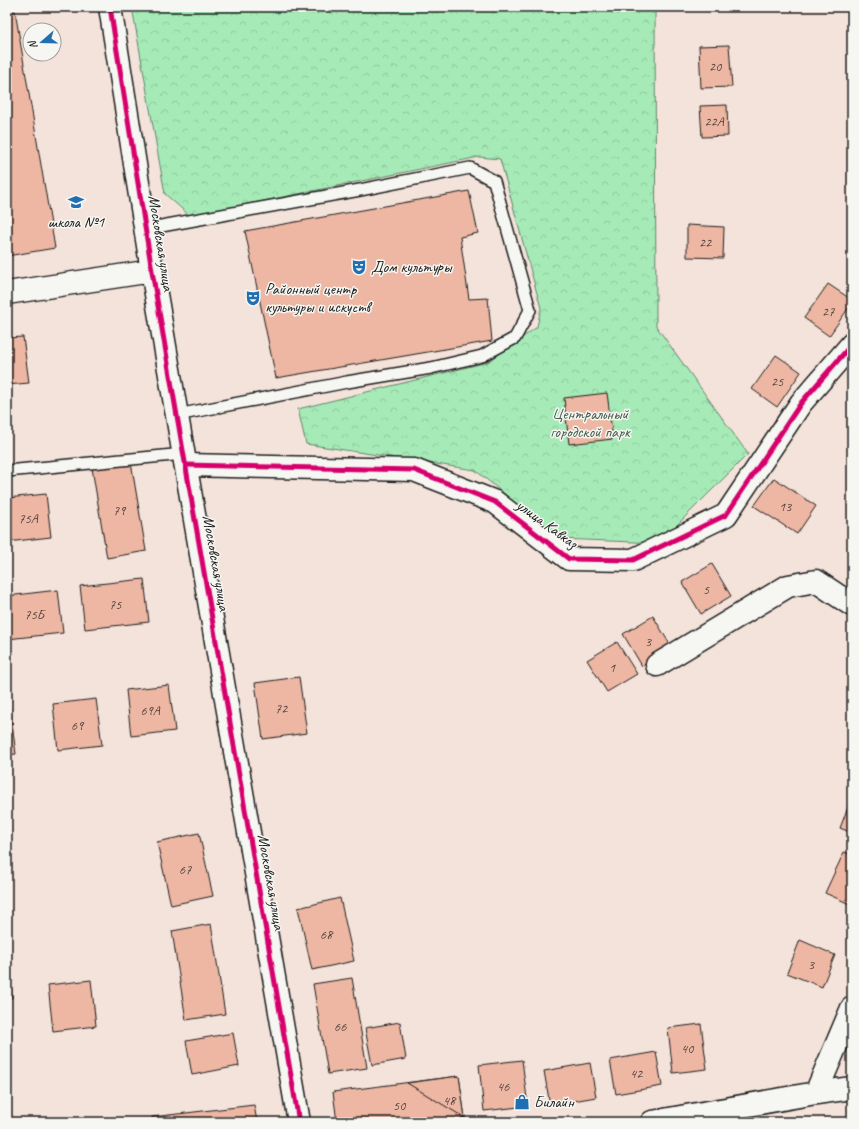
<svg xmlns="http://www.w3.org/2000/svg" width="859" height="1129" font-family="Caveat,sans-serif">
	<defs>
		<pattern id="park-crowns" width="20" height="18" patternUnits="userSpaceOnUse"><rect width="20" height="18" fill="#a6ebb7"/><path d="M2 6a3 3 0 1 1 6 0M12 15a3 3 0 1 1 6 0" fill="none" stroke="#8ec99d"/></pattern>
	</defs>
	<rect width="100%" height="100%" fill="#f4e3da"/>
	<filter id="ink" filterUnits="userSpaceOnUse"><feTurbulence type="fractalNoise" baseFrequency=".025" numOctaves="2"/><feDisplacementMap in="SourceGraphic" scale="8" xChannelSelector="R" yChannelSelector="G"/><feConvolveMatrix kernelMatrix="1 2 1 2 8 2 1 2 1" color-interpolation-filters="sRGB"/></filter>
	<g filter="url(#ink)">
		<!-- park -->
		<path fill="url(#park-crowns)" stroke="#61846a" d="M132,7H655L656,326L748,454L659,543L560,539L475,470L306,444L298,409L488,362L537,327L541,308L500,159L479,157L190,216L165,194Z"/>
		<!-- building -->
		<g fill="#eeb7a3" stroke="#1c1c1c">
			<path d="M15,11L55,248L7,256V13Z"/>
			<path d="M729,45L732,87L701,88L699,46Z"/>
			<path d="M727,105L728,136L702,137L700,106Z"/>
			<path d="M469,191L478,233L460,237L469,299L488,298L492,341L276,378L245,231Z"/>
			<path d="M687,225L724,227L723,258L687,257Z"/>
			<path d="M828,284L852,300V303L829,336L804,318Z"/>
			<path d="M23,337L29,383L7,385V338Z"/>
			<path d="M776,355L801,372L777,407L752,389Z"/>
			<path d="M607,393L613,439L569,444L564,398Z"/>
			<path d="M131,462L146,551L107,558L92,468Z"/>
			<path d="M774,478L816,506L797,534L754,506Z"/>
			<path d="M46,494L51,537L7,542V498Z"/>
			<path d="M712,564L731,596L701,614L682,582Z"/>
			<path d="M144,579L149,622L85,629L80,586Z"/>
			<path d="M58,590L63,633L7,639V596Z"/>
			<path d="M653,616L672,648L642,666L623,634Z"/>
			<path d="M617,642L637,674L607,692L587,660Z"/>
			<path d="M299,677L307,733L263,739L255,683Z"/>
			<path d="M169,685L175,731L131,736L126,690Z"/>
			<path d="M96,699L102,745L58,750L53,704Z"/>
			<path d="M7,708H10L16,754L7,755Z"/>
			<path d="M852,797V833L840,828Z"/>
			<path d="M199,833L213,896L171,905L157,842Z"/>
			<path d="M844,852L852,855V905L825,893Z"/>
			<path d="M340,898L354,961L312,970L298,908Z"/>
			<path d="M211,924L225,1014L186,1020L172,931Z"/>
			<path d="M800,940L835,955L822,987L787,973Z"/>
			<path d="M7,953L12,998H7Z"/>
			<path d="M352,978L367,1068L328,1074L313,984Z"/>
			<path d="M91,980L96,1026L53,1031L48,985Z"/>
			<path d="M400,1022L406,1059L372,1065L365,1028Z"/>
			<path d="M701,1024L707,1069L673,1073L668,1028Z"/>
			<path d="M233,1033L239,1066L192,1075L186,1041Z"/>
			<path d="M656,1052L662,1086L616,1094L610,1060Z"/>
			<path d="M522,1060L528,1106L484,1111L479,1065Z"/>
			<path d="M590,1063L596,1097L550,1105L544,1071Z"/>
			<path d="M459,1076L465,1118L432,1122H337L333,1092Z"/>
			<path d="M459,1076L465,1118L407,1083Z"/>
			<path d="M254,1105L257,1122H152V1117Z"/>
		</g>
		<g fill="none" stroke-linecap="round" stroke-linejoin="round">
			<defs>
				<g id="lane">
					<path d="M145,229L360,190L470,168L494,181L530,310L515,338L482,356L431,368L347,382L177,415"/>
					<path d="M7,471L184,454"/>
				</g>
				<g id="street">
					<path d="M110,7L152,271L299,1122"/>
					<path d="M7,293L152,271"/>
					<path d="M186,465L414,470L495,502L569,559L633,560L726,515L801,403L852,344"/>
					<path d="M657,665L788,586L816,581L852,605"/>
					<path d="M816,1093L852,1088"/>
				</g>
				<path id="secondary" d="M652,1122L816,1093L852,1008"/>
			</defs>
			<!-- lane casing -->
			<use href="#lane" stroke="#1c1c1c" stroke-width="14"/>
			<!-- street casing -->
			<use href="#street" stroke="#1c1c1c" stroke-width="25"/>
			<!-- secondary casing -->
			<use href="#secondary" stroke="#1c1c1c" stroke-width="25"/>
			<!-- lane -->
			<use href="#lane" stroke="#f6f6f2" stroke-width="11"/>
			<!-- street -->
			<use href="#street" stroke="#f6f6f2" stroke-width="22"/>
			<!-- secondary -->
			<use href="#secondary" stroke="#f6f6f2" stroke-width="22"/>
			<defs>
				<g id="cycleway">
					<path d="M110,7L152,271L299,1122"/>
					<path d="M186,465L414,470L495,502L569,559L633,560L726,515L801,403L852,344"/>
				</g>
			</defs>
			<!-- cycleway casing -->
			<use href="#cycleway" stroke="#f6f6f2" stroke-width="8"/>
			<!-- cycleway -->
			<use href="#cycleway" stroke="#d6006c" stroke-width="5"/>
		</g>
	</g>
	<!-- icons -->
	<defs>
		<symbol id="school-bare" viewBox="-9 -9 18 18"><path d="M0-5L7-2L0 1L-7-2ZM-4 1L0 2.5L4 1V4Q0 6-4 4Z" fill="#1f6fb2" stroke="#f6f6f2" stroke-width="2.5" paint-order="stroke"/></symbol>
		<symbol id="theatre-bare" viewBox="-9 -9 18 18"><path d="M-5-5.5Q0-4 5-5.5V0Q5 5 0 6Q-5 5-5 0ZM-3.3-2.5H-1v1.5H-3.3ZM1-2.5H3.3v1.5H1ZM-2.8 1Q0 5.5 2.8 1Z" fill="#1f6fb2" stroke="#f6f6f2" stroke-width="2.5" paint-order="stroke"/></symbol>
		<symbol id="shop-bare" viewBox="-9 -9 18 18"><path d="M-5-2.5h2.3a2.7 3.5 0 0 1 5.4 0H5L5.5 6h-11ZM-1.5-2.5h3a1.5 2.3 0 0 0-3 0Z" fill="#1f6fb2" stroke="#f6f6f2" stroke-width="2.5" paint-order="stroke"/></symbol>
	</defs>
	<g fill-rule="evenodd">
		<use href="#school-bare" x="65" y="191" width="22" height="22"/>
		<use href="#theatre-bare" x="348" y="256" width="22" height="22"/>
		<use href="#theatre-bare" x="242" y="287" width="22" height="22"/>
		<use href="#shop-bare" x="511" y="1091" width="22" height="22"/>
	</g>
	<g text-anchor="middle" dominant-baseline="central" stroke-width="3" stroke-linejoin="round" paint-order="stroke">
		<!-- number labels -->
		<g font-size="14" fill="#50433e">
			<text x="715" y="66">20</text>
			<text x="714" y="121">22А</text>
			<text x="705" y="242">22</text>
			<text x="828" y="311">27</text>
			<text x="777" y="381">25</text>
			<text x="785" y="506">13</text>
			<text x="119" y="510">79</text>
			<text x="28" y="518">75А</text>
			<text x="706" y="589">5</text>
			<text x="115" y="604">75</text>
			<text x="34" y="614">75Б</text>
			<text x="648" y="641">3</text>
			<text x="612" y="667">1</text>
			<text x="281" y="708">72</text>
			<text x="150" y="710">69А</text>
			<text x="77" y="725">69</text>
			<text x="185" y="869">67</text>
			<text x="326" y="934">68</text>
			<text x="811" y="964">3</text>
			<text x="340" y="1026">66</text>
			<text x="687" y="1048">40</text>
			<text x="636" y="1073">42</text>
			<text x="503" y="1086">46</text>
			<text x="449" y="1100">48</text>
			<text x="399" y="1105">50</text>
		</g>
		<!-- poi labels -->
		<g font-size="16" fill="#1c1c1c" stroke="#f6f6f2" text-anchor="start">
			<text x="76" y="222" text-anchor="middle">школа №1</text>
			<text x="371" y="267">Дом культуры</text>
			<text x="265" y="289">Районный центр<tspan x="265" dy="18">культуры и искуств</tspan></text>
			<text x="534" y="1102">Билайн</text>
		</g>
		<!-- street labels -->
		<g font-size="16" fill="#1c1c1c" stroke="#f6f6f2">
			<text transform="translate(161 243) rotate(81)">Московская улица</text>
			<text transform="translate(547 524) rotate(36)">улица Кавказ</text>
			<text transform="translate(216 563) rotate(80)">Московская улица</text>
			<text transform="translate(271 882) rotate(80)">Московская улица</text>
		</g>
		<!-- park labels -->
		<g font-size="16" fill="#455a4a" stroke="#f6f6f2">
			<text x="590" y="414">Центральный<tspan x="590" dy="18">городской парк</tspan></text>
		</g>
	</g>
	<!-- margin -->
	<rect width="859" height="1129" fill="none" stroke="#f6f6f2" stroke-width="24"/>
	<rect x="12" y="12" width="835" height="1105" fill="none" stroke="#1c1c1c" stroke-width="1.5" filter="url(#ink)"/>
	<!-- north arrow -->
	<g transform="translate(42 42) rotate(250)"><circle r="19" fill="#f6f6f2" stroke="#9f9f9c"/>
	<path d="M0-3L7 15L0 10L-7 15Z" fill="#1f6fb2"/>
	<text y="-6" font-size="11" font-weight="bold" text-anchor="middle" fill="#1c1c1c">N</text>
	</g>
</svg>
